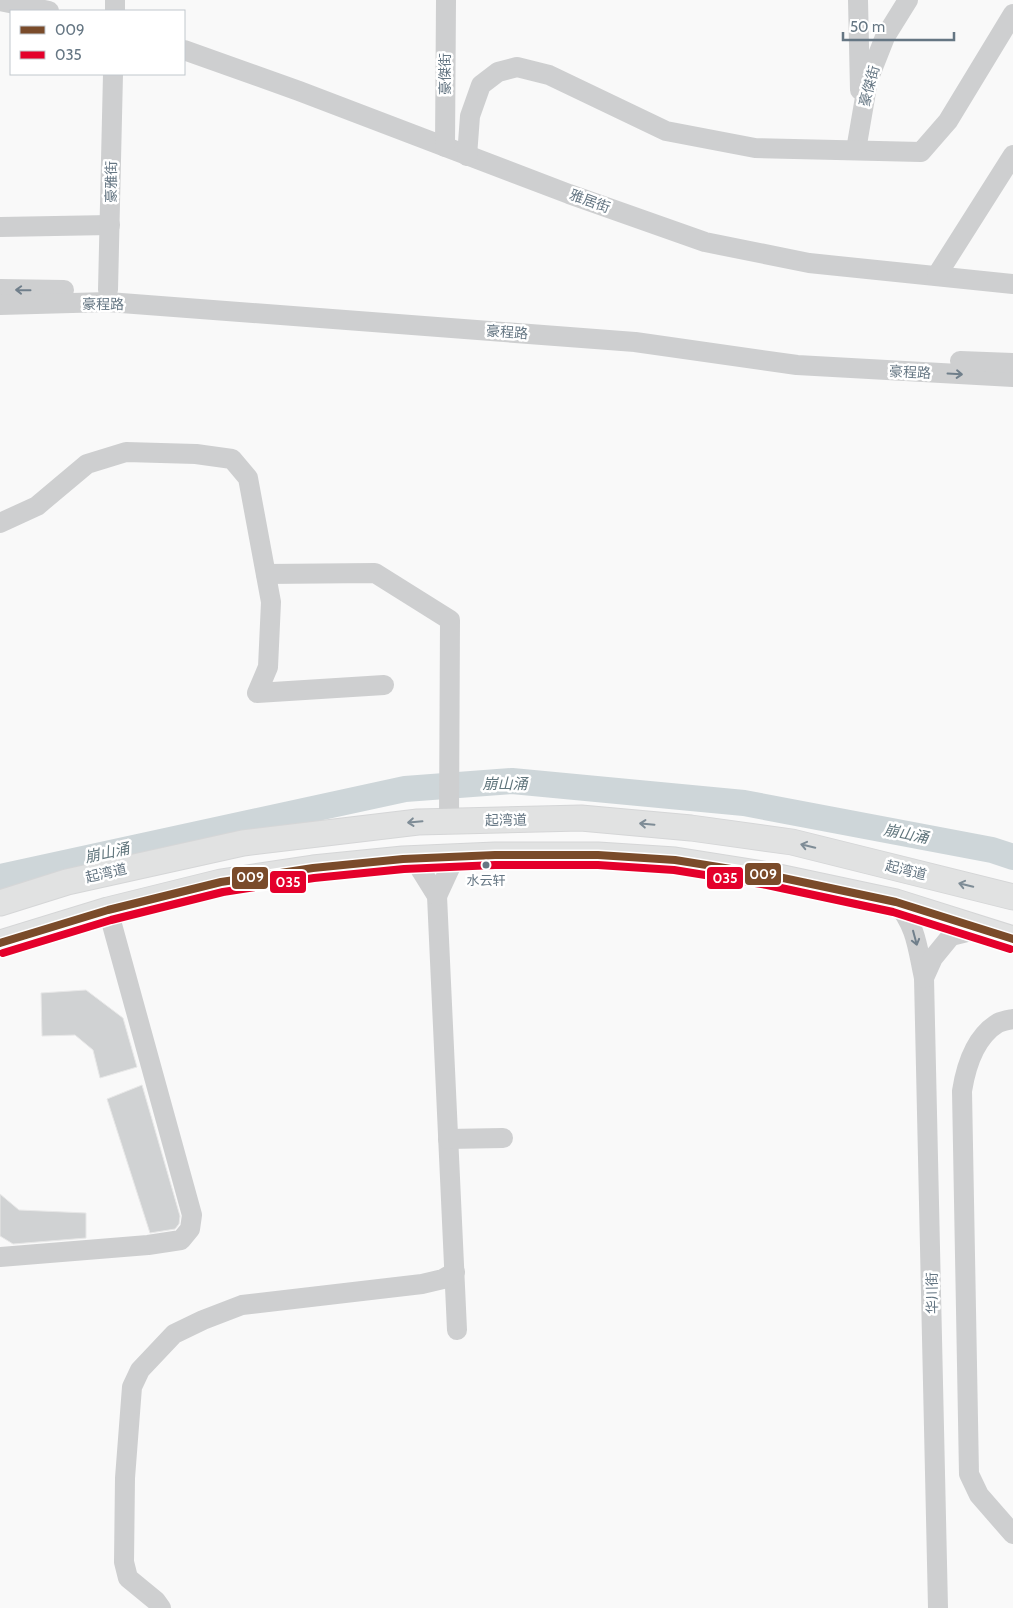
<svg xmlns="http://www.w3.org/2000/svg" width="1013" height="1608" font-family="Cabin,'Noto Sans SC',sans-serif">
	<rect width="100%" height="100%" fill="#f9f9f9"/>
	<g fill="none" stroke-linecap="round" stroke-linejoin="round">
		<!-- river -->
		<path stroke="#ced6d9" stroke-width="26" d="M0,877L405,789L512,781L744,803L992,850L1013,857"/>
	</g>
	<!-- building -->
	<g fill="#d0d2d3" stroke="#e8e8e8">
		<path d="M86,990L123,1018L137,1067L100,1078L93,1050L75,1035L42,1036L41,993Z"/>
		<path d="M142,1085L180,1216L179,1224L175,1229L150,1233L107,1099Z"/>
		<path d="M0,1194L19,1210L86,1213V1238L13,1244L0,1236Z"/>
	</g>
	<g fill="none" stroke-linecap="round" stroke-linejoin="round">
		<defs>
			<g id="major">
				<path d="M0,903L67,882L243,843L418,822L581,818L691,828L792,842L1013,897"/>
				<path d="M0,943L108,910L221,882L313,868L403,859L495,855H598L675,860L769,875L896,902L1013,939"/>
			</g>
		</defs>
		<!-- major casing -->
		<use href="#major" stroke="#d5d6d7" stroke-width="27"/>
		<!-- minor -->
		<g stroke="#cecfd0" stroke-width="20">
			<path d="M858,0L860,90"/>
			<path d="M0,1L49,11"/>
			<path d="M115,11V0"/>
			<path d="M184,50L299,91L569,194L705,242L809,263L1013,284"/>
			<path d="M445,147L446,0"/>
			<path d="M856,150L868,80L885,37L908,0"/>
			<path d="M467,156L470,116L481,85L498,72L517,67L549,75L666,131L755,148L921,152L948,121L1013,14"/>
			<path d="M0,227L110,225"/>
			<path d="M937,275L1013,155"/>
			<path d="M0,289L64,290"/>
			<path d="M108,290L113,74"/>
			<path d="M0,305L108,302L635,342L797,365L1013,377"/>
			<path d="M960,361L1013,363"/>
			<path d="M0,523L37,506L87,464L126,452L196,454L232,459L248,478L271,602L268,667L257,693L384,685"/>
			<path d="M266,574L375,573L450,620L449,821"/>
			<path d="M414,859L437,896L457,1330"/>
			<path d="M437,896L455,857"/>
			<path d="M896,902C917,928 917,946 924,978L938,1608"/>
			<path d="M924,978L933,958L951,936L979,929"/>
			<path d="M1013,1019C1008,1020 1002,1021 998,1023C975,1037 966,1066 962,1091L969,1474L979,1495L1013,1534"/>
			<path d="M448,1139L503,1138"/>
			<path d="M0,1257L148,1245L181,1240L190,1229L192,1215L108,910"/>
			<path d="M161,1608L156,1601L128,1578L124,1562L125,1478L132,1387L140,1370L174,1334L203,1320L242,1305L422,1284L443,1279L455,1272"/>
		</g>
		<!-- major -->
		<use href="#major" stroke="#e1e2e2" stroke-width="25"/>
		<defs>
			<path id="bus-1" d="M0,943L108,910L221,882L313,868L403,859L495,855H598L675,860L769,875L896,902L1013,939"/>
			<path id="bus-2" d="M3,953L111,920L223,892L314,878L404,869L495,865H598L674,870L767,885L893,912L1010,949"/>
		</defs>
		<!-- bus-1 casing -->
		<use href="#bus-1" stroke="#fff" stroke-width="11"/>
		<!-- bus-2 casing -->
		<use href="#bus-2" stroke="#fff" stroke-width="11"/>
		<!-- bus-1 -->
		<use href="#bus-1" stroke="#7a4b2a" stroke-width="8"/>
		<!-- bus-2 -->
		<use href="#bus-2" stroke="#e4002b" stroke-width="8"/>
	</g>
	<!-- one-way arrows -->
	<defs><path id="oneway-shaft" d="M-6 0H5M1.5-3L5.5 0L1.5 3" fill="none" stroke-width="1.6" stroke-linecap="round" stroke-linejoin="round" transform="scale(1.25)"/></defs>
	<g stroke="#707f8b">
		<use href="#oneway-shaft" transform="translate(23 290) rotate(-179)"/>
		<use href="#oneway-shaft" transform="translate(955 374) rotate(3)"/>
		<use href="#oneway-shaft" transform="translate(915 938) rotate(75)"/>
	</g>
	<g stroke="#7e8c96">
		<use href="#oneway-shaft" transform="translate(415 822) rotate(175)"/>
		<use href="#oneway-shaft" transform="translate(647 824) rotate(-175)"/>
		<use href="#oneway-shaft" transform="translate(808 846) rotate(-166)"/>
		<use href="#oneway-shaft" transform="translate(966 885) rotate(-166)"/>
	</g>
	<!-- markers -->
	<circle fill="#657683" stroke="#fff" stroke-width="2" cx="486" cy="865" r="4.5"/>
	<g text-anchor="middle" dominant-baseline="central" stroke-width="5" stroke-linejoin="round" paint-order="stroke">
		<!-- bus labels -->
		<g font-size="13" fill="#657683" stroke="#fff">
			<text x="486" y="880">水云轩</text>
		</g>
		<!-- street labels -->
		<g font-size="14" fill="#657683" stroke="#fff">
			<text transform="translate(445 74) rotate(-90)">豪傑街</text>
			<text transform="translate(869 86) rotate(-75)">豪傑街</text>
			<text transform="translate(111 182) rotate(-89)">豪雅街</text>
			<text transform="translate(590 201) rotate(20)">雅居街</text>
			<text transform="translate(103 304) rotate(1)">豪程路</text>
			<text transform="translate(507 332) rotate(4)">豪程路</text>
			<text transform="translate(910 372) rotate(3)">豪程路</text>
			<text transform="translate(506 820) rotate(-1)">起湾道</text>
			<text transform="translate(906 870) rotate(14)">起湾道</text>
			<text transform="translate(106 873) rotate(-13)">起湾道</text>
			<text transform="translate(932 1293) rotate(-91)">华川街</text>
		</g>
		<!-- water labels -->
		<g font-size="15" font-style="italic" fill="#60757c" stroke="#fff">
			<text x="505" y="784">崩山涌</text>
			<text transform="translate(906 834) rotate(11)">崩山涌</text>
			<text transform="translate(107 853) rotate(-12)">崩山涌</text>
		</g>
	</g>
	<g stroke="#fff" stroke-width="2">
		<rect x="744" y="862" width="38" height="24" rx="5" fill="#7a4b2a"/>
		<rect x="231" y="866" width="38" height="24" rx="5" fill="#7a4b2a"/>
		<rect x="706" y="866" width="38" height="24" rx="5" fill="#e4002b"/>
		<rect x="269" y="870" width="38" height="24" rx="5" fill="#e4002b"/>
	</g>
	<g font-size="14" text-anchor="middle" font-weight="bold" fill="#fff">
		<text x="763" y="879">009</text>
		<text x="250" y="882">009</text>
		<text x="725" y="883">035</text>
		<text x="288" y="887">035</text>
	</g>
	<!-- legend -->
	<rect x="10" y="10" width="175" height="65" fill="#ffffff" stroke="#c1c8cd"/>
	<rect x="20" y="26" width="25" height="8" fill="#7a4b2a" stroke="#c1c8cd"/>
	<text x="55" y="35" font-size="15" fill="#657683">009</text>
	<rect x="20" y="51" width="25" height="8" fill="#e4002b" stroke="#c1c8cd"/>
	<text x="55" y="60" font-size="15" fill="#657683">035</text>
	<!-- scale -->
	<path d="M843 32v8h111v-8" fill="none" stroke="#657683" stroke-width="2.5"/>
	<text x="850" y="32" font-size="15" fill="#657683" stroke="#ffffff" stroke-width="4" paint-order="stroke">50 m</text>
</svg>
